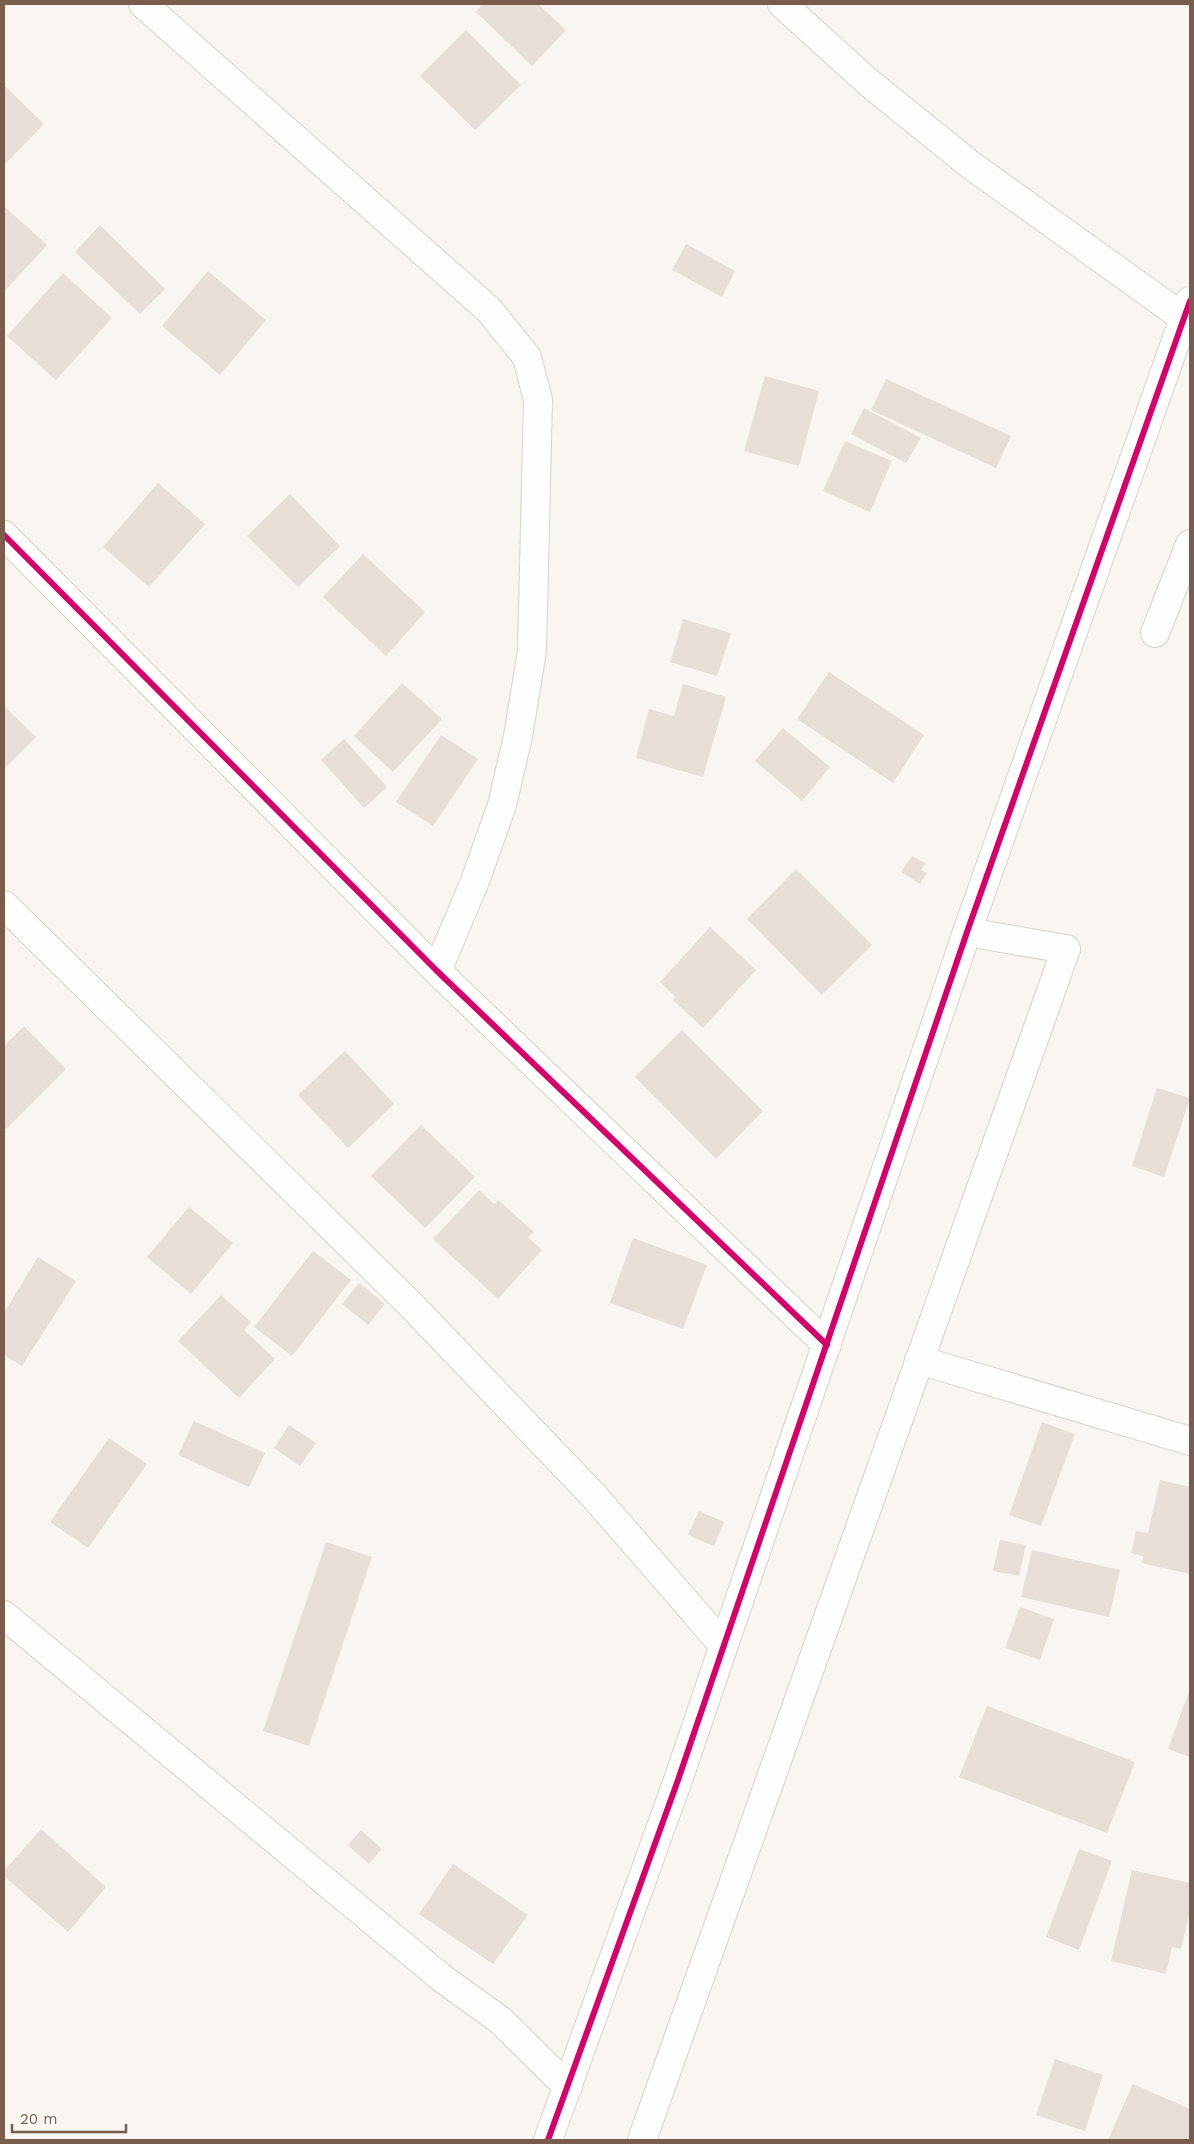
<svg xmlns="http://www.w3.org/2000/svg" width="1194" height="2144" font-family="'Work Sans',sans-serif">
	<rect width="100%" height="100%" fill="#f9f5f0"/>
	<!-- building -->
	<g fill="#e6ded7">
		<path d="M483,4H538L566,30L532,66L476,12Z"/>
		<path d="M466,30L521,85L475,130L420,76Z"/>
		<path d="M4,85L44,124L4,165Z"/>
		<path d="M5,207L47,245L4,292V209Z"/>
		<path d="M100,225L165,289L140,314L75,252Z"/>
		<path d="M686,244L735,271L722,297L672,270Z"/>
		<path d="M208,271L266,320L220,375L162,326Z"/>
		<path d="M63,273L112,318L56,380L7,336Z"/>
		<path d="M765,376L819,391L799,466L744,451Z"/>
		<path d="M886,379L1011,436L996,468L871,410Z"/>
		<path d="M864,408L921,438L906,463L851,434Z"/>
		<path d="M845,441L892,461L870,512L823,491Z"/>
		<path d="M158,483L205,524L149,587L103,547Z"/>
		<path d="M290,494L340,546L298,587L247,536Z"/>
		<path d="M363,554L425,612L386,656L323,597Z"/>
		<path d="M683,619L731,633L717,676L670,662Z"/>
		<path d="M829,672L924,735L893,783L797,719Z"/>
		<path d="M402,683L442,719L393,772L354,736Z"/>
		<path d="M683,684L726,697L703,777L636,758L649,709L674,716Z"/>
		<path d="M4,706L36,737L4,769Z"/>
		<path d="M783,728L830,767L802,801L755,761Z"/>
		<path d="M441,735L478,759L433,826L396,802Z"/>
		<path d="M344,739L387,787L364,808L321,760Z"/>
		<path d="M912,856L925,863L921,870L927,873L920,884L901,872Z"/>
		<path d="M796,869L872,945L822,995L747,919Z"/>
		<path d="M710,927L756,970L703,1028L673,1000L676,997L660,982Z"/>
		<path d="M24,1026L66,1069L4,1131V1046Z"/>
		<path d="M682,1030L763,1111L716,1159L635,1077Z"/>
		<path d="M345,1051L394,1104L348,1148L298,1095Z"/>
		<path d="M1157,1088L1190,1098L1164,1177L1132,1166Z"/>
		<path d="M421,1125L475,1177L425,1228L371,1176Z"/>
		<path d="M479,1190L494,1204L498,1200L534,1232L528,1237L542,1250L498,1299L433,1239Z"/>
		<path d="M189,1207L233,1243L191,1294L147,1257Z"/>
		<path d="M633,1238L707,1265L683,1329L610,1303Z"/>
		<path d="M313,1251L351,1280L292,1356L254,1327Z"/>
		<path d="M38,1257L76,1281L22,1366L4,1355V1313Z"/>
		<path d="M359,1283L385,1304L368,1325L342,1304Z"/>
		<path d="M221,1295L251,1322L244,1330L275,1359L239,1398L178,1341Z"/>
		<path d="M194,1421L265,1453L249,1487L178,1455Z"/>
		<path d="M1042,1422L1075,1434L1041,1526L1009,1515Z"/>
		<path d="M289,1425L316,1443L300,1466L274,1448Z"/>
		<path d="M109,1438L147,1464L88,1548L50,1522Z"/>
		<path d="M1160,1480L1190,1487V1574L1142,1563L1143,1556L1131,1553L1136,1531L1148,1533Z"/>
		<path d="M699,1511L724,1522L714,1546L688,1535Z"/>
		<path d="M1000,1540L1026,1545L1019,1576L993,1571Z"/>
		<path d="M326,1542L372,1557L309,1746L263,1731Z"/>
		<path d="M1032,1550L1120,1570L1109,1617L1021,1597Z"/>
		<path d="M1020,1607L1054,1619L1040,1660L1005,1648Z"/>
		<path d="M1190,1688V1757L1168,1749Z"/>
		<path d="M987,1706L1135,1762L1107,1833L959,1777Z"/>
		<path d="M41,1829L106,1887L68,1932L4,1876V1871Z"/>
		<path d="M361,1830L382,1849L369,1864L348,1845Z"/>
		<path d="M1079,1849L1112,1861L1079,1950L1046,1937Z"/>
		<path d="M453,1864L528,1915L493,1964L419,1914Z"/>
		<path d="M1132,1870L1190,1883V1911L1181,1949L1172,1947L1166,1974L1111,1961Z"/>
		<path d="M1055,2059L1103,2075L1085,2131L1036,2115Z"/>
		<path d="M1133,2084L1190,2109V2140H1108Z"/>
	</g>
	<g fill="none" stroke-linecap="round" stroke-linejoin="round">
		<defs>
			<g id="street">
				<path d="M143,4L489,310L527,357L538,400L532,651L518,736L502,805L475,881L437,971"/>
				<path d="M782,4L868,82L972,166L1184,318"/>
				<path d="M4,535L437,971L827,1345"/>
				<path d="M1155,633L1190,544"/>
				<path d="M4,905L412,1306L594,1496L724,1646"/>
				<path d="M919,1360L1190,1441"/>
				<path d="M4,1615L443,1979L500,2020L568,2087"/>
				<path d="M642,2140L1066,949L967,932"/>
			</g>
			<path id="secondary" d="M548,2140L678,1780L967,932L1190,301"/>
		</defs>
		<!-- street casing -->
		<use href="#street" stroke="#d7d1cb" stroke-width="30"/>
		<!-- secondary casing -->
		<use href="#secondary" stroke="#d9d2cb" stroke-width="30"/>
		<!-- street -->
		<use href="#street" stroke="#fefefd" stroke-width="28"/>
		<!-- secondary -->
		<use href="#secondary" stroke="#fefefd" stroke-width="28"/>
		<defs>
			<g id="cycleway">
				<path d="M4,535L437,971L827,1345"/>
				<path d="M548,2140L678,1780L967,932L1190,301"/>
			</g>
		</defs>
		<!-- cycleway casing -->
		<use href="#cycleway" stroke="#fffaf3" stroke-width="9"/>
		<!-- cycleway -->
		<use href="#cycleway" stroke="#d6006c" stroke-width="6"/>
	</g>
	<!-- border -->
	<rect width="1194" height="2144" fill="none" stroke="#7a5c4d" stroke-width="10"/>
	<!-- scale -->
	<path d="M12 2124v8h114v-8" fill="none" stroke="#7a5c4d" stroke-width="2.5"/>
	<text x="20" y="2124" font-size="15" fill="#7a5c4d" stroke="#fffaf3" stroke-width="4" paint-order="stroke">20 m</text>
</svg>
